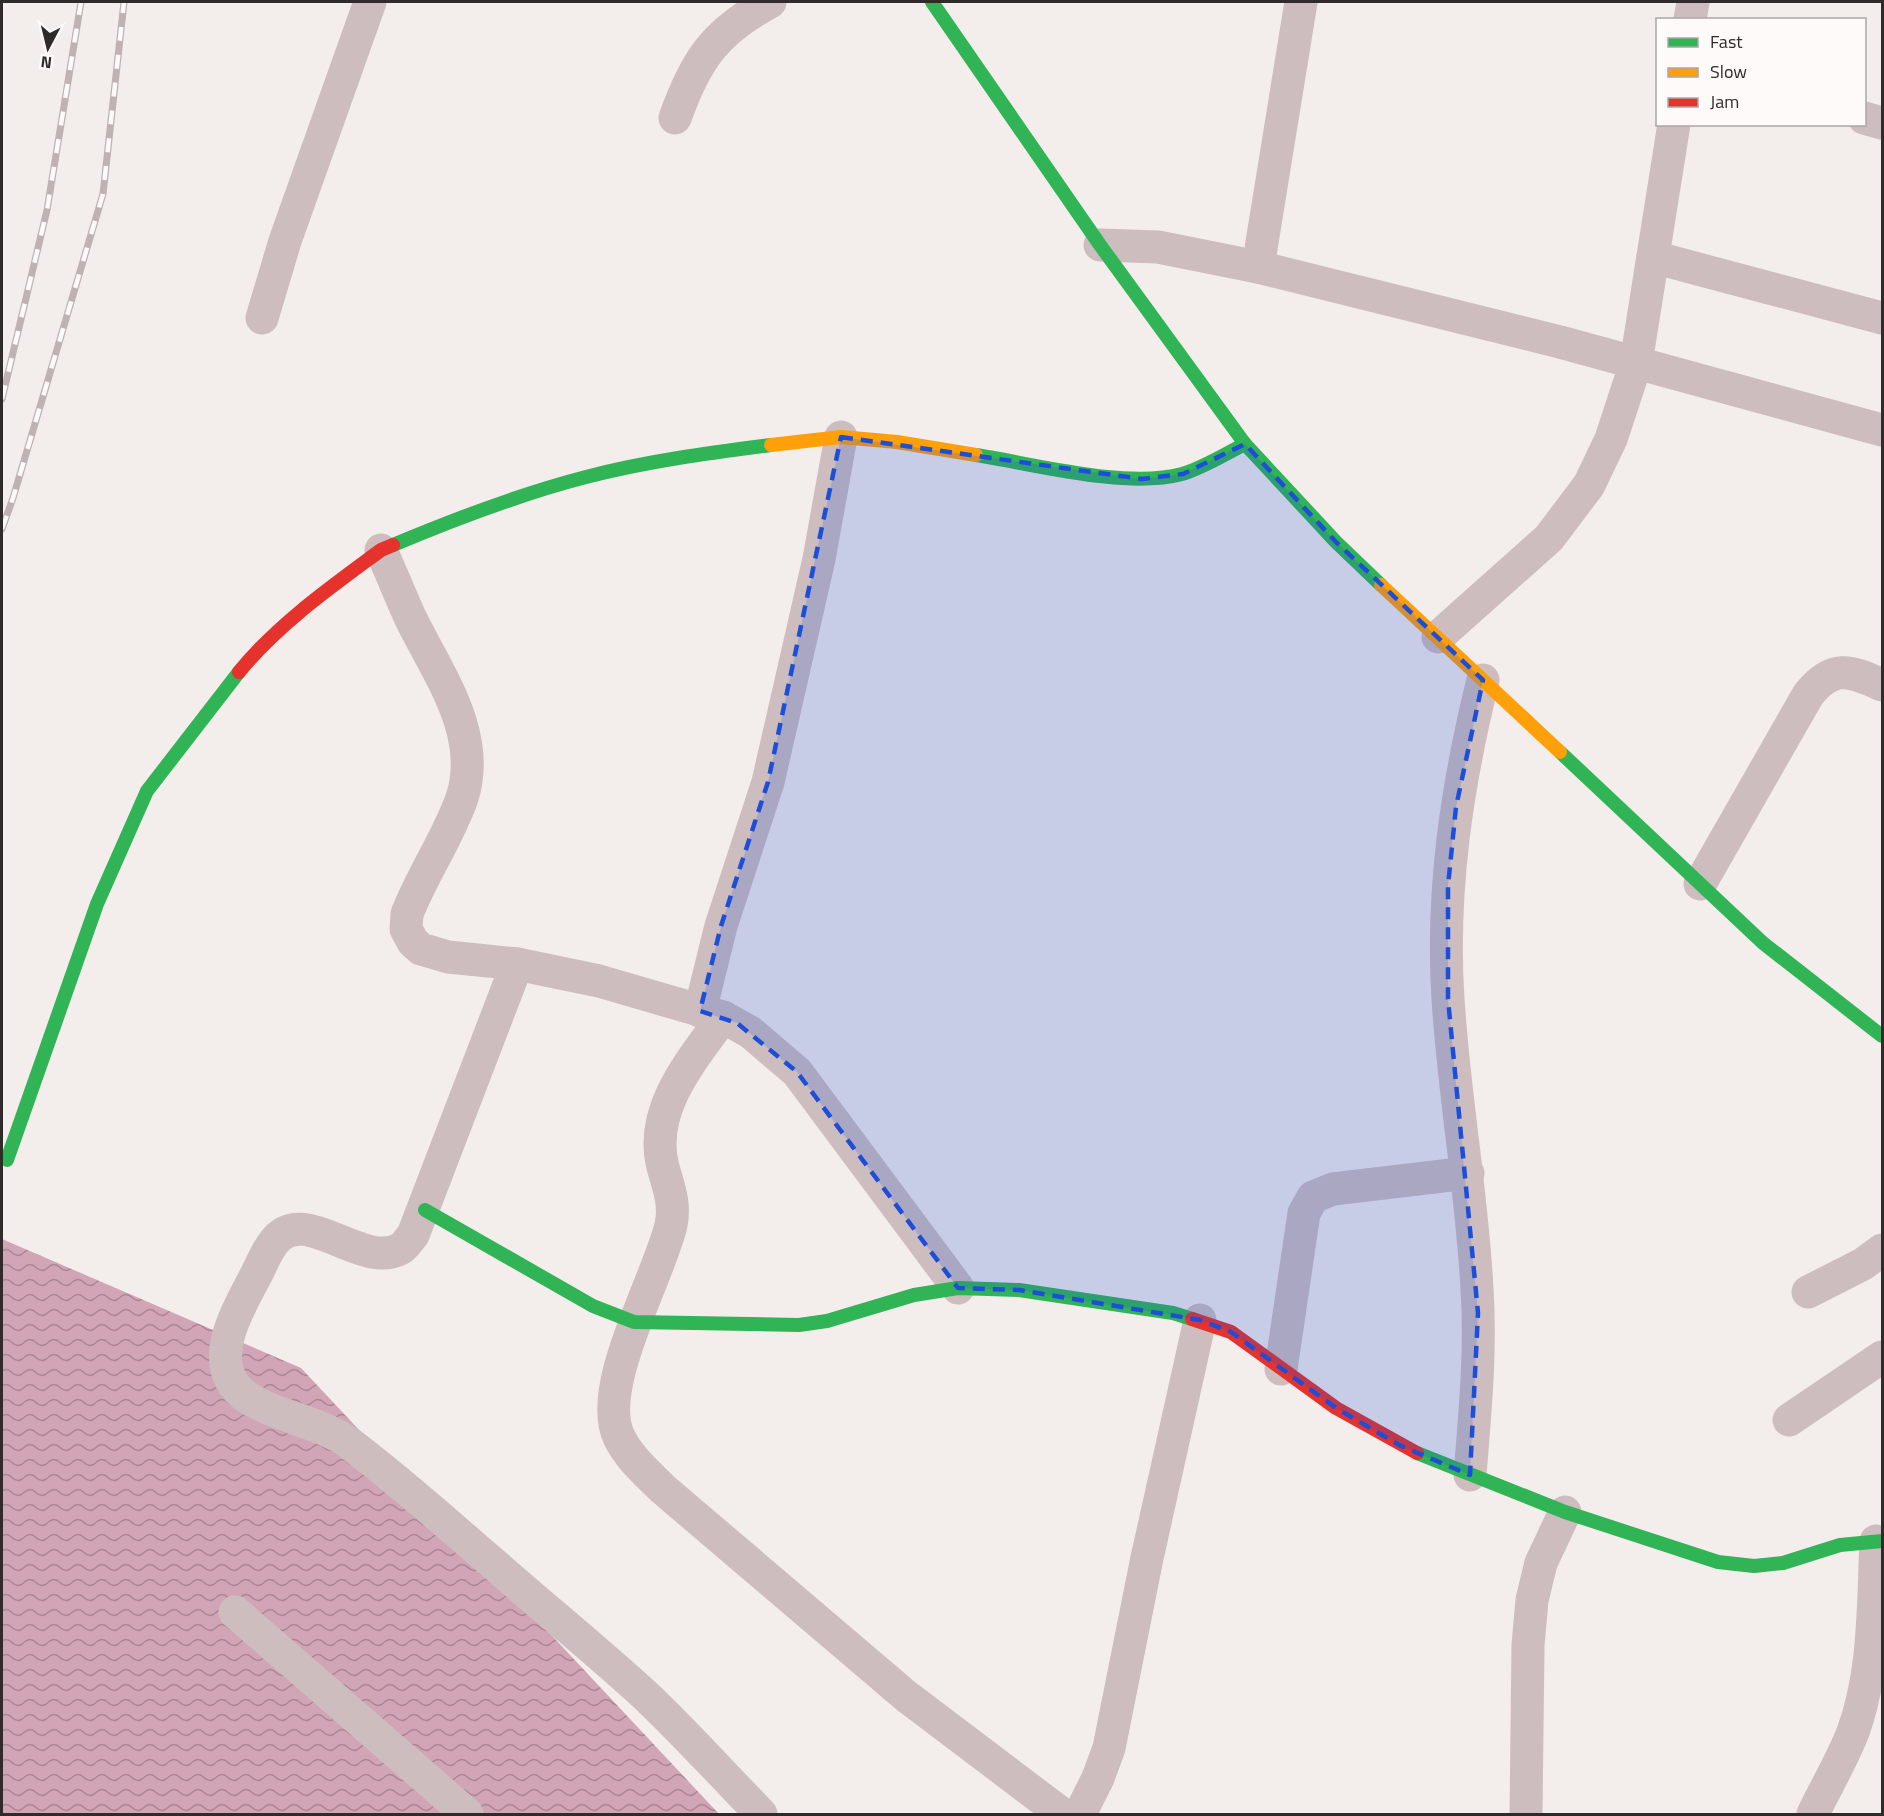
<svg xmlns="http://www.w3.org/2000/svg" width="1884" height="1816" font-family="'Titillium Web',sans-serif">
	<defs>
		<pattern id="water-waves" width="16" height="10" patternUnits="userSpaceOnUse" patternTransform="scale(1.5)"><rect width="16" height="10" fill="#d1a4b6"/><path d="M0 5q4-4 8 0t8 0" fill="none" stroke="#aa8694"/></pattern>
	</defs>
	<rect width="100%" height="100%" fill="#f3edec"/>
	<!-- water -->
	<path fill="url(#water-waves)" d="M2,1239L301,1368L719,1814H2Z"/>
	<g fill="none" stroke-linecap="round" stroke-linejoin="round">
		<!-- street -->
		<g stroke="#cebdbe" stroke-width="33">
			<path d="M1690,20L1693,2"/>
			<path d="M675,118C696,59 715,32 770,2"/>
			<path d="M1864,118L1882,123"/>
			<path d="M1100,245L1158,247L1258,267L1560,342L1882,430"/>
			<path d="M1653,257L1882,318"/>
			<path d="M1258,267L1301,2"/>
			<path d="M262,318L285,241L370,2"/>
			<path d="M381,550C391,572 400,595 410,617C437,673 483,733 462,798C448,838 422,875 407,914L406,929L413,942L421,949L448,957L517,964L599,981L723,1017L750,1032L797,1072L958,1288"/>
			<path d="M1438,637L1549,538L1589,485L1611,439L1636,363L1674,124"/>
			<path d="M1700,884L1808,695C1832,664 1850,670 1882,685"/>
			<path d="M517,964L413,1235C409,1239 405,1247 400,1249C361,1270 304,1202 274,1242C266,1252 261,1266 255,1277C240,1306 211,1352 234,1385C253,1413 320,1420 349,1443C400,1481 447,1524 495,1565C545,1609 597,1651 646,1696C686,1734 723,1775 761,1814"/>
			<path d="M700,1011L721,926L768,782L819,559L841,437"/>
			<path d="M723,1017C693,1059 650,1107 662,1163C667,1184 676,1202 671,1225C659,1277 595,1387 619,1437C629,1458 647,1473 663,1489L906,1696L1062,1814"/>
			<path d="M1808,1292L1863,1264L1882,1250"/>
			<path d="M1281,1369L1304,1213L1313,1197L1333,1189L1468,1173"/>
			<path d="M1789,1420L1882,1357"/>
			<path d="M1470,1475C1475,1412 1481,1351 1477,1289C1472,1192 1454,1096 1448,999C1441,891 1457,785 1483,680"/>
			<path d="M235,1612L467,1814"/>
			<path d="M1080,1814L1098,1778L1109,1748L1147,1558L1200,1320"/>
			<path d="M1526,1814L1528,1645L1532,1600L1541,1563L1565,1512"/>
			<path d="M1813,1814C1826,1787 1842,1760 1853,1732C1875,1672 1873,1604 1876,1541"/>
		</g>
		<!-- fast -->
		<g stroke="#30b455" stroke-width="14">
			<path d="M932,2L1100,245L1245,444L1336,542L1381,585"/>
			<path d="M976,455C1034,464 1126,489 1182,474C1203,468 1225,454 1245,444"/>
			<path d="M393,545C455,519 520,494 586,477C647,461 709,453 771,445"/>
			<path d="M1560,752L1763,943L1882,1036"/>
			<path d="M7,1160L97,904L147,791L239,672"/>
			<path d="M425,1210L593,1306L634,1322L799,1325L827,1321L914,1295L958,1288L1019,1290L1173,1313L1192,1319"/>
			<path d="M1417,1453L1565,1512L1718,1562L1754,1566L1783,1563L1840,1545L1882,1541"/>
		</g>
		<!-- slow -->
		<g stroke="#ff9f0a" stroke-width="14">
			<path d="M771,445L841,437L897,442L976,455"/>
			<path d="M1381,585L1560,752"/>
		</g>
		<!-- jam -->
		<g stroke="#e5322d" stroke-width="14">
			<path d="M239,672C278,624 331,587 381,550L393,545"/>
			<path d="M1192,1319L1231,1332L1336,1408L1417,1453"/>
		</g>
		<defs>
			<g id="rail">
				<path d="M2,399L47,210L81,2"/>
				<path d="M2,529L13,498L103,194L124,2"/>
			</g>
		</defs>
		<!-- rail casing -->
		<use href="#rail" stroke="#beb2b3" stroke-width="7"/>
		<!-- rail -->
		<use href="#rail" stroke="#fefaf9" stroke-width="4.5" stroke-dasharray="14" stroke-linecap="butt"/>
	</g>
	<!-- marked area -->
	<path fill="#1d4ed8" fill-opacity="0.2" stroke="#1d4ed8" stroke-width="4.5" stroke-dasharray="12 8" stroke-linejoin="round" d="M841,437L1142,479L1183,474L1245,444L1336,542L1483,680L1456,807L1448,886V999L1478,1313L1470,1475L1401,1446L1336,1408L1231,1332L1200,1320L1019,1290L958,1288L797,1072L737,1023L700,1011L721,926L768,782Z"/>
	<!-- border -->
	<rect width="1884" height="1816" fill="none" stroke="#2f2b2a" stroke-width="6"/>
	<!-- legend -->
	<rect x="1656" y="18" width="210" height="108" fill="#fefaf9" stroke="#aba7a6" stroke-width="1.5"/>
	<rect x="1668" y="38" width="30" height="9" fill="#30b455" stroke="#aba7a6" stroke-width="1.5"/>
	<text x="1710" y="48" font-size="18" fill="#2f2b2a">Fast</text>
	<rect x="1668" y="68" width="30" height="9" fill="#ff9f0a" stroke="#aba7a6" stroke-width="1.5"/>
	<text x="1710" y="78" font-size="18" fill="#2f2b2a">Slow</text>
	<rect x="1668" y="98" width="30" height="9" fill="#e5322d" stroke="#aba7a6" stroke-width="1.5"/>
	<text x="1710" y="108" font-size="18" fill="#2f2b2a">Jam</text>
	<!-- north arrow -->
	<g transform="translate(48 48) rotate(187)" stroke="#fefaf9" stroke-width="4.5" paint-order="stroke">
	<path d="M0-4.5L10 22L0 15L-10 22Z" fill="#2f2b2a"/>
	<text y="-9" font-size="16" font-weight="bold" text-anchor="middle" fill="#2f2b2a">N</text>
	</g>
</svg>
